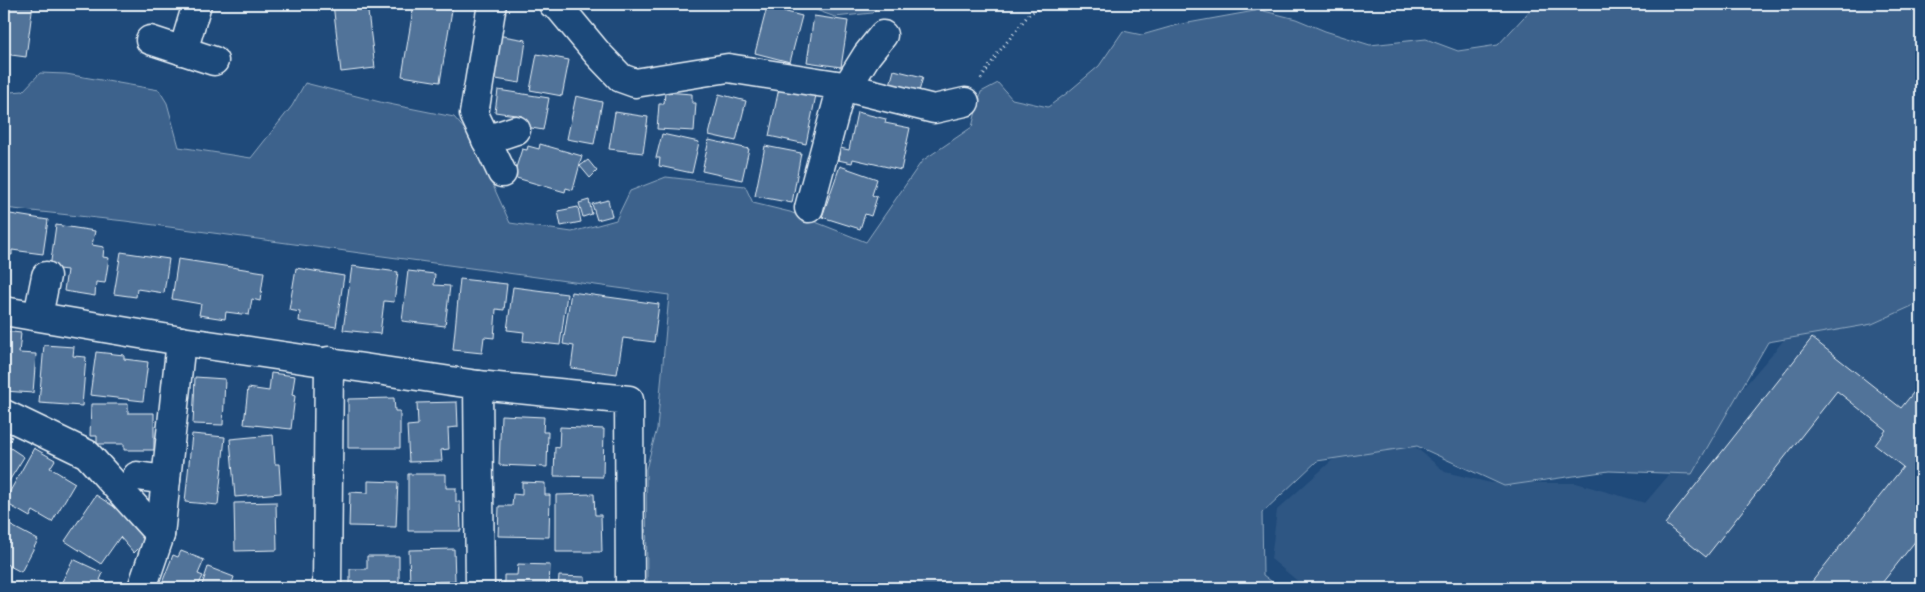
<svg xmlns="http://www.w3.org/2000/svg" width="1925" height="592" font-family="Dekko,sans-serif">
	<rect width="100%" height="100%" fill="#1f4a7a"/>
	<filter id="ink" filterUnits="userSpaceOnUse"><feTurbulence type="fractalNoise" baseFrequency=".02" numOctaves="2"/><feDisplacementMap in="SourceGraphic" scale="10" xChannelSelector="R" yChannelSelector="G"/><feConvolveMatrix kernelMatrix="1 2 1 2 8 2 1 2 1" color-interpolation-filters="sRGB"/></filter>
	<g filter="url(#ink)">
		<!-- built -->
		<path fill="#2e5683" d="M1921,287V588H1306L1271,559L1277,510L1380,417L1445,472L1491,483H1576L1645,503L1794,328Z"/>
		<!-- green -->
		<g fill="#3c628c" stroke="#92aac2">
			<path d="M800,4H881L872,13L835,17Z"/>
			<path d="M1536,4H1921V302L1872,324L1768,342L1692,474L1609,471L1504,486L1417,446L1317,461L1262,513L1263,575L1280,588H647L646,469L657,429L669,295L125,221L4,208V97L10,92L23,91L40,73L66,74L159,90L167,103L179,147L251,158L292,106L305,83L384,103L454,117L471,137L510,223L572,232L616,220L630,191L666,177L745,186L753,203L790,212L866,242L922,161L972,127L981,92L998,83L1012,99L1048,107L1067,93L1099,66L1123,31L1142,35L1177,25L1260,10L1296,19L1325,31L1370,45L1426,39L1458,51L1498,45Z"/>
		</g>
		<!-- building -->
		<g fill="#517399" stroke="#e8f1f8">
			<path d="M4,4H33L26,57L4,54Z"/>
			<path d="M333,4H367L375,68L341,72Z"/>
			<path d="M414,4H453L440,82L402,76Z"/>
			<path d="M767,7L802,16L790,62L755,53Z"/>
			<path d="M814,16L848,21L841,67L807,62Z"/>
			<path d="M497,35L526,40L520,83L490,78Z"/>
			<path d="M537,54L569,60L562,96L530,90Z"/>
			<path d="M894,70L923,77L917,99L888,92Z"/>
			<path d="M779,88L816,95L806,144L769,136Z"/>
			<path d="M498,90L549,98L543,130L520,126L522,116L495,112Z"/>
			<path d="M665,92L692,94V103H696L694,131L657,129L659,104H664Z"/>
			<path d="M719,94L746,101L736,141L709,135Z"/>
			<path d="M576,96L602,102L594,144L567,139Z"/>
			<path d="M615,112L648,117L643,153L609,149Z"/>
			<path d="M857,112L886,119L885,123L910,128L901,170L853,159L852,163L838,160L840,148L849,150Z"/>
			<path d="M662,134L699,142L692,173L659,166L660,158H656Z"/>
			<path d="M709,140L749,149L742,180L702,171Z"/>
			<path d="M540,144L582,156L573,190L566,188L565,192L513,177L522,149L527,150L528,146L539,149Z"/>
			<path d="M765,146L801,153L792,203L755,196Z"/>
			<path d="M588,160L597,171L590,178L580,166Z"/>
			<path d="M840,166L877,179L872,195L877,197L871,216L865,214L860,229L822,217Z"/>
			<path d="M589,200L592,214L583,217L579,203Z"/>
			<path d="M608,200L612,216L597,220L592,204Z"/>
			<path d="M578,207L581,222L561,226L558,211Z"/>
			<path d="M4,213L48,220L43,254L12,250V255L4,254Z"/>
			<path d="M56,225L95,231L92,245L104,247L103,257L109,258L105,283L96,282L95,296L64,291L67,270L50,268Z"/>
			<path d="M121,252L169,259L164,293L137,289L136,297L114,294Z"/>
			<path d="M178,259L264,272L260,301L252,299L249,315L226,312L225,319L199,315L201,304L172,299Z"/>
			<path d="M352,266L398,272L394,302L384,301L380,334L343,330Z"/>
			<path d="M296,268L344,276L336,327L299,321L300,312L289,310Z"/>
			<path d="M408,271L435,274L434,285L450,286L445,326L402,321Z"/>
			<path d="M460,279L507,284L504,310L496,309L494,338L484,337L482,353L453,350Z"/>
			<path d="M513,287L567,294L560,345L523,341L524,332L507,330Z"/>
			<path d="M571,292L659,304L654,342L623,338L617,374L571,368L574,346L563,344Z"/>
			<path d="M4,331L21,333L19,353L36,354L33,393L4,391Z"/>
			<path d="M1812,338L1901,408L1921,383V534L1878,588H1807L1903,467L1875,445L1886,430L1837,391L1706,557L1665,524Z"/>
			<path d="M44,345L74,347L73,356L86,357L82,406L39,403Z"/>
			<path d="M96,352L124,355V359L148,362L143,401L90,395Z"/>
			<path d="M271,373L295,376L292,395L295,396L291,429L244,424L248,388L269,391Z"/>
			<path d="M195,377L225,379L223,425L193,424Z"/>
			<path d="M394,398L395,411H400V448H348V399Z"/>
			<path d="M457,402L458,427L448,428L449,449L441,450L442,461L409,462L407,426L418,425L417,403Z"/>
			<path d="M91,404H128V413H154V450H124V444H97V436H90Z"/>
			<path d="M501,415L544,417L543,432H548L547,467L499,465Z"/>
			<path d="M560,427L604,429L603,477L554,476L555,447L559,448Z"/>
			<path d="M4,432L12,437L6,445L24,457L4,489Z"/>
			<path d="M192,434L225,437L218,505L185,502Z"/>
			<path d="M273,435L275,464H279L281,493L235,497L230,439Z"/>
			<path d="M34,448L55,460L50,468L75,483L52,522L33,511L30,517L4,502Z"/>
			<path d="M408,474H446V488H456V502H460L461,531H408Z"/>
			<path d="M368,481L398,482L396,527L349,526L350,492L368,493Z"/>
			<path d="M522,482L545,483V495H550L549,537L498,536L499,506H512L513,494L522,495Z"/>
			<path d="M594,494L595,515H601L602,552H556V495Z"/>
			<path d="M96,495L130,517L149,538L134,553L120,537L101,564L65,541Z"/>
			<path d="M276,502L277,550L235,551L234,503Z"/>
			<path d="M4,522L38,540L21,572L4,563Z"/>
			<path d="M454,549L455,581L438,582V588H410L409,550Z"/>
			<path d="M181,551L204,560L198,574L203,576L197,588H160L173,555L178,557Z"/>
			<path d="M367,556H399V588H350V569H367Z"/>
			<path d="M73,559L103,573L100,580L118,588H59Z"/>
			<path d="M518,564L550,565L549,588H504V575H517Z"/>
			<path d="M208,567L234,577L230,588H201Z"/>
			<path d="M559,576L585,577V588H558Z"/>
		</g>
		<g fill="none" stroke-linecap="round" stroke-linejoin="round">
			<defs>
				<g id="minor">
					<path d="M492,4L474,114L502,173"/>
					<path d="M553,4L559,7L598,54L621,78L635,83L728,68L837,85L934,109L965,102"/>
					<path d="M150,40L214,61"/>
					<path d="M183,51L197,4"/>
					<path d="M847,87L867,55L883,35"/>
					<path d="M486,140L516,130"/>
					<path d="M809,208L842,86"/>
					<path d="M4,311L181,341L478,385L629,400L630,588"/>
					<path d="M38,316L46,276"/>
					<path d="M478,385L480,588"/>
					<path d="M4,414L87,454L160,535L142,588"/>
					<path d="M137,476L166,480"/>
					<path d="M160,535L181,341"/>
					<path d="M327,588L329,361"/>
				</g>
			</defs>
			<!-- minor casing -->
			<use href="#minor" stroke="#e8f1f8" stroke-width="31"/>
			<!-- path -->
			<path stroke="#e8f1f8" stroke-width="3" stroke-dasharray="1 4" stroke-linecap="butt" d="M981,79L998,53L1030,13L1050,4"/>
			<!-- minor -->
			<use href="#minor" stroke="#1f4a7a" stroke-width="28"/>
		</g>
	</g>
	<!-- margin -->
	<rect width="1925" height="592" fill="none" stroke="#1f4a7a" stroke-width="20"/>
	<rect x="10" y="10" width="1905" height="572" fill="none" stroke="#e8f1f8" stroke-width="2" filter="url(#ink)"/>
</svg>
